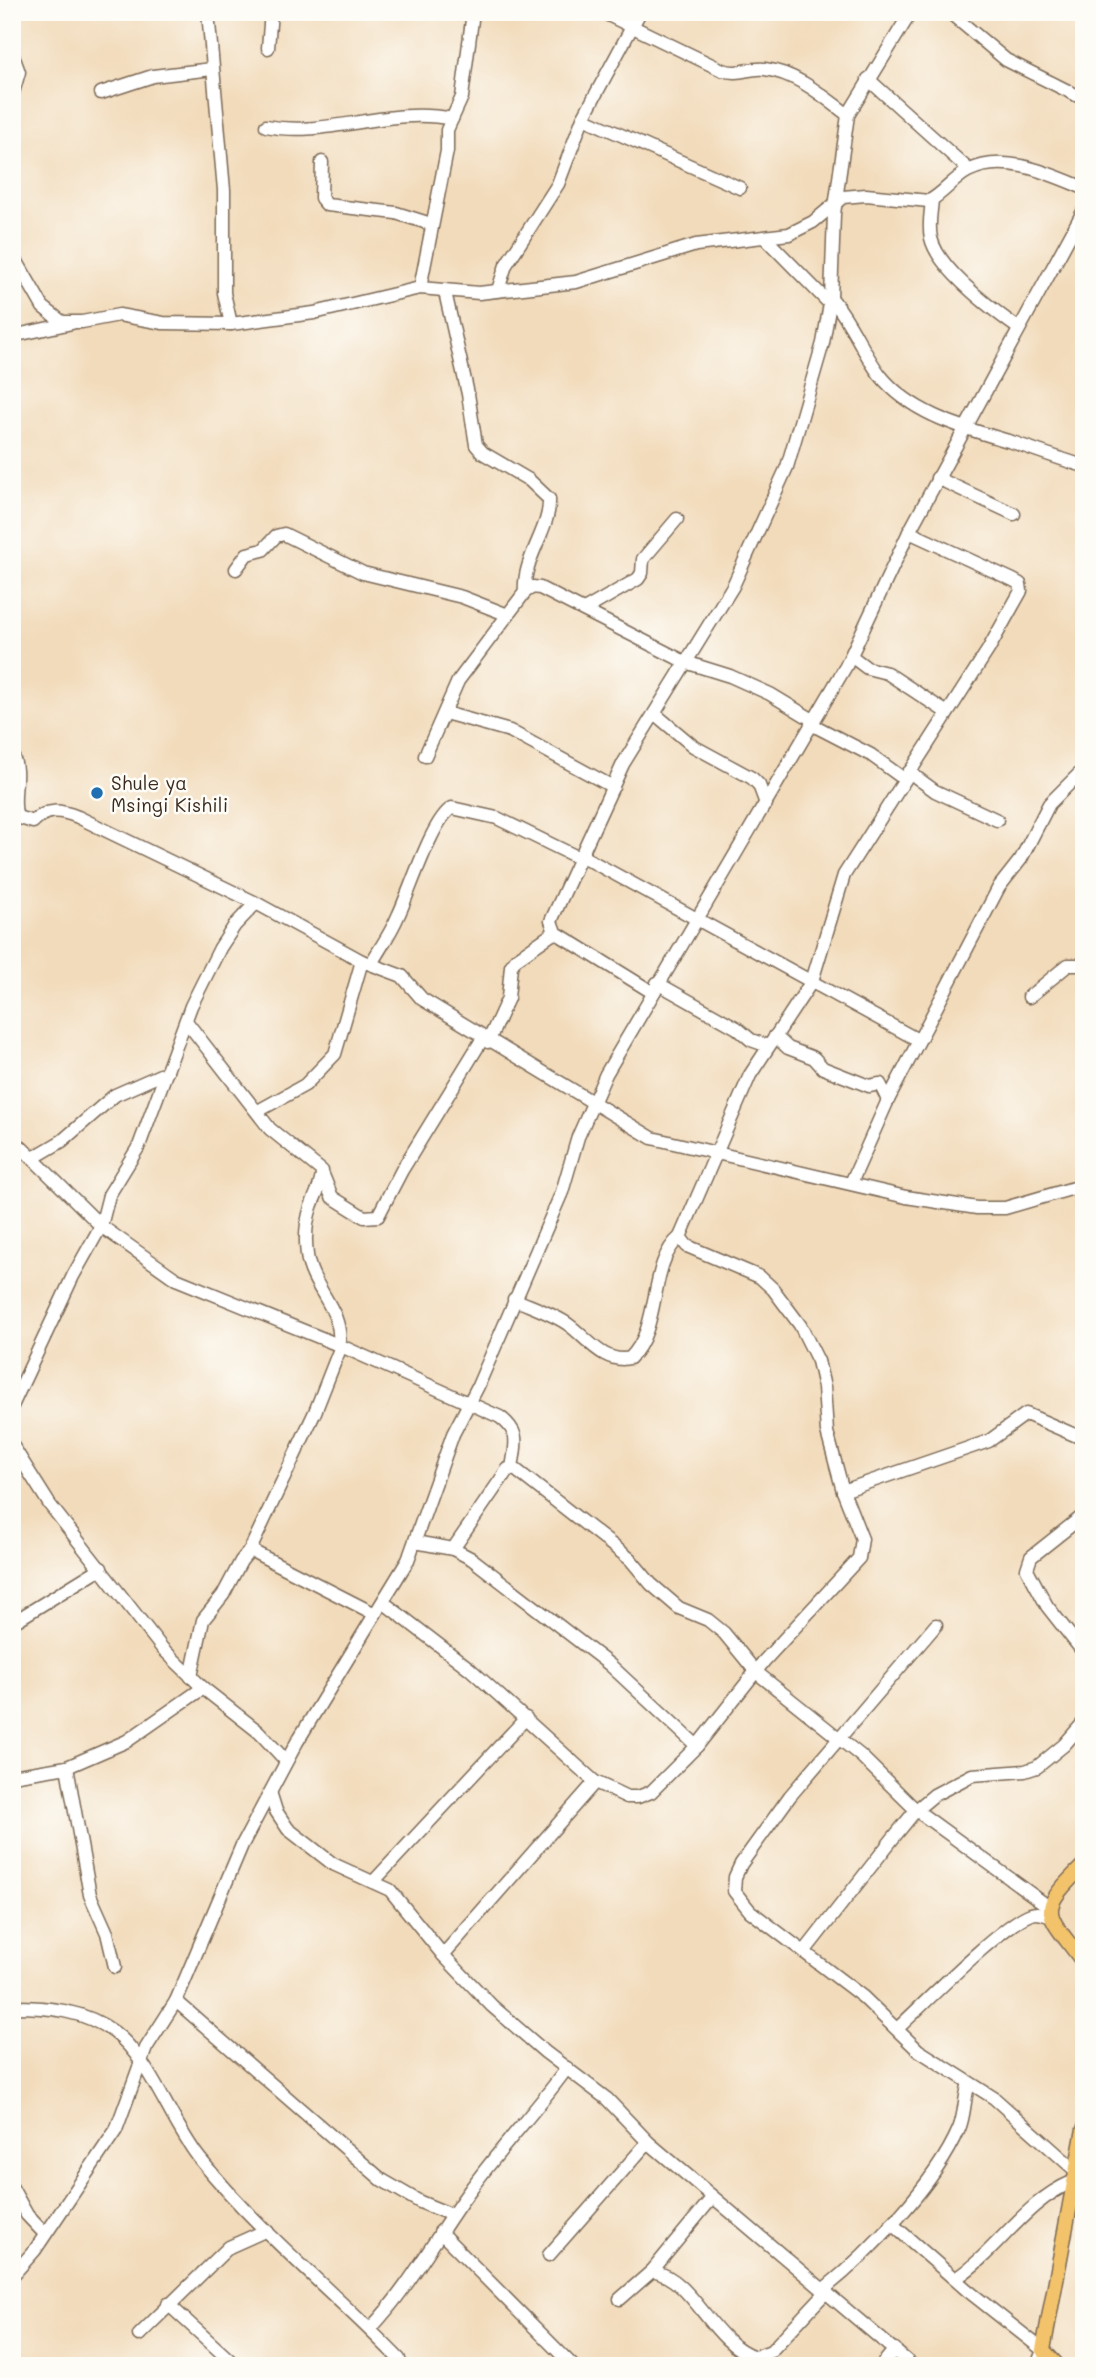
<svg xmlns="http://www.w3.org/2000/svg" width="1096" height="2378" font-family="Mali,sans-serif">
	<rect width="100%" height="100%" fill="#fdfcf7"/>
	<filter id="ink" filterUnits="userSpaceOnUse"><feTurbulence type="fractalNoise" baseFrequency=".0143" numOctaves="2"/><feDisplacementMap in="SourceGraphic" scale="14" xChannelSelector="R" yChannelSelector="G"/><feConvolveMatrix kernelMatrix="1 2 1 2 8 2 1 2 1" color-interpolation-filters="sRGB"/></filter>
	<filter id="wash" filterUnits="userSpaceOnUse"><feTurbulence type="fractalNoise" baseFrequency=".00686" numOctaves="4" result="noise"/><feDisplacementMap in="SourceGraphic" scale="28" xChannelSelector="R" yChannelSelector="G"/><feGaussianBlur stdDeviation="1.57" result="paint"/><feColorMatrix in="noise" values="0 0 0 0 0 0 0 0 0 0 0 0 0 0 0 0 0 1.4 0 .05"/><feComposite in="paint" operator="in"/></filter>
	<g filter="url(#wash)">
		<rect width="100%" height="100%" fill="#f2dbbb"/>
	</g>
	<g filter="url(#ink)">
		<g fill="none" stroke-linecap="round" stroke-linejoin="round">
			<defs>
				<g id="minor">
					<path d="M208,12L224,190V293L231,324"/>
					<path d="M602,12L722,70C740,76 748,67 765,69C797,73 823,96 848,115"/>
					<path d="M949,12L1006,60L1084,99"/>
					<path d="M268,48L271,12"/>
					<path d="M12,53L19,72L12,96"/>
					<path d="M868,79L969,170"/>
					<path d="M101,93L153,76L212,69"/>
					<path d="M583,118L740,188"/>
					<path d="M266,126C329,138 389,106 452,119"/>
					<path d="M322,162L321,198L327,205L396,213L431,224"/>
					<path d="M932,200C931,212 928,226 931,238C938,269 993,310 1018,328"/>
					<path d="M766,239L830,304"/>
					<path d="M12,253L43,307L62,322H82L119,315L163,323L231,324L314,313L420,288L479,293L576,282L696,245L789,234L813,222L843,197L866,195L929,201C943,194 953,179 968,171C1004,152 1050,174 1084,188"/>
					<path d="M420,288L447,151V130L462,97L473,12"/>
					<path d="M498,290L506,265L558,184L583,118L640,12"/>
					<path d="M445,292L468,394L476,445L483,453L529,480L549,499C551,528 522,559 525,592"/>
					<path d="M831,298C852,322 861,350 880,375C913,416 965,428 1012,442C1036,450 1060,459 1084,466"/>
					<path d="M12,336L72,323"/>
					<path d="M937,478L1014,514"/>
					<path d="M236,569L247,554L263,550L276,536L284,534L363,573L462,597L508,615"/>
					<path d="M584,610L638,579L642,573L643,559L677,519"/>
					<path d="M851,656L867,668L887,673L946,712"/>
					<path d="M445,713L510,731L613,787"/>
					<path d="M655,714L693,746L752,778L759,785L766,804"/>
					<path d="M811,724L871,755L904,779"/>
					<path d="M12,755C22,774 10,798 17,817L33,822C47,808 60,810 78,817L256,903L362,961L402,976L422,999L652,1138L906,1197L977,1208H1005L1084,1185"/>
					<path d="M425,756L458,681L525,592L533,587L540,588L685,662L730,676L770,694L813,720"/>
					<path d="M909,772L935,791L997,820"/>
					<path d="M580,855L918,1040"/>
					<path d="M371,964C380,948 391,933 398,916C410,892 432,819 452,808L497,818L579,858"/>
					<path d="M657,983L737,1028L751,1040L768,1046"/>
					<path d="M652,992L555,932L551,921L623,764L733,586L787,467L823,343L831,298L834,214L848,115L911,12"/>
					<path d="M1029,997L1068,965H1084"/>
					<path d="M186,1021L270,1129L322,1171C323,1183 315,1195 311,1207C306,1222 305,1240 307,1255C311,1288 344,1310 339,1345"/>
					<path d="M775,1036L788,1048L814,1058L823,1068L869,1086L880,1084L888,1100"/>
					<path d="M488,1042L508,998L511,966L516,959L555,932"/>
					<path d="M258,1111L305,1085L335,1054L362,961"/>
					<path d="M12,1138L101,1226L176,1279L341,1346L500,1417C522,1434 515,1444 512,1469"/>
					<path d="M33,1158L62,1141L115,1095L167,1072"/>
					<path d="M323,1175L332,1197L364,1217L378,1216L402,1170L483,1038"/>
					<path d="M851,1183L888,1100L999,887L1021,859L1049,804L1084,769"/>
					<path d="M514,1299C532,1307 554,1314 569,1325C588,1339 604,1364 630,1358C662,1327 648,1263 680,1237"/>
					<path d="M341,1346L315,1412L250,1550L375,1614"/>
					<path d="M12,1406L73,1276L101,1226L109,1195L139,1146L191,1006L220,948L235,925L256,903"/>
					<path d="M12,1445L50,1505L162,1648L203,1688L259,1732L286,1761"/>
					<path d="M843,1491L989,1441L1026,1414L1084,1439"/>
					<path d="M1084,1515L1031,1557L1027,1569L1047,1606L1084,1653"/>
					<path d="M415,1542L453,1549L472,1559L610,1665L697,1746"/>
					<path d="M453,1549L508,1469L516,1470L630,1559L651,1584L679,1608L708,1620L724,1633L756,1672L861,1756L916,1810L1049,1907"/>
					<path d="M383,1602L470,1669L595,1782L627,1797H638L651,1792L697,1746L764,1661L859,1558L862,1539L843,1491L827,1432L824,1387L818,1361L800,1325L773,1289L760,1277L687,1246L680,1237L750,1075L812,981L844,875L988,650L1021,591L1020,584L1013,580L909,532"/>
					<path d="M12,1623L101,1568"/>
					<path d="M936,1625L790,1796L741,1864L735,1877L734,1891L750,1911L863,1997L918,2050L994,2098L1075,2170"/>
					<path d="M191,1677L203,1620L223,1595L241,1561L250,1550"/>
					<path d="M67,1767L90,1895L107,1933L115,1967"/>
					<path d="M12,1776L67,1767L127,1741L203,1688"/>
					<path d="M271,1795L276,1811L288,1829L333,1864L390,1890L443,1955L492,2006L545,2052L607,2099L648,2142L913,2366"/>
					<path d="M374,1881L526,1718"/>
					<path d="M804,1952L894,1837L916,1810L934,1795L972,1775L1025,1771L1037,1767L1064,1745L1084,1722"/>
					<path d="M443,1955L595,1782"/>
					<path d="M176,2001L382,2180L420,2202L452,2215"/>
					<path d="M12,2007C48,2007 84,2010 114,2032C150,2059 170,2121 200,2159C259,2232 334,2292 399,2359L400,2366"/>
					<path d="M898,2028C924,2004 1002,1924 1031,1914C1038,1911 1045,1915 1052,1917"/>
					<path d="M12,2188L27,2215L44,2233"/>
					<path d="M892,2224L967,2290L1043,2350L1037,2366"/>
					<path d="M440,2232L573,2366"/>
					<path d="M549,2255L648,2142"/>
					<path d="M652,2271L712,2198"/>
					<path d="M12,2276L35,2250L116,2130L146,2048L176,2001L242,1845L297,1742L408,1560L453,1434L478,1386L562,1192L578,1137L606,1074L846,666L909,532L1084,210"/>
					<path d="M955,2279C998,2251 1024,2202 1072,2182"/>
					<path d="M824,2289C869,2253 936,2183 959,2129C965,2115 964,2098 969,2083"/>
					<path d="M620,2299L652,2271C695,2279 710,2342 755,2357L771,2351L827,2291"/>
					<path d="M168,2304L236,2366"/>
					<path d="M370,2329C410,2287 436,2236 470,2190C500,2148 537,2110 567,2068"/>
					<path d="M139,2335L229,2247L267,2230"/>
					<path d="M881,2366L895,2349"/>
				</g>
				<g id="major">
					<path d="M1084,1865C1034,1914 1046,1911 1084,1963"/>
					<path d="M1058,2366L1043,2350L1084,2129"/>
				</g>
			</defs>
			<!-- minor casing -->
			<use href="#minor" stroke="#7b6855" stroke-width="15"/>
			<!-- major casing -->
			<use href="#major" stroke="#7b6855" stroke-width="17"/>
			<!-- minor -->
			<use href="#minor" stroke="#fff" stroke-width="12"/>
			<!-- major -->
			<use href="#major" stroke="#f2c36a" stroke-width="14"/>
		</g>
	</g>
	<!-- markers -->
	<circle fill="#1f6fb2" stroke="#fdfcf7" stroke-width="2.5" cx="97" cy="793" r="7"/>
	<g text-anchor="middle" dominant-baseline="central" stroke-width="5" stroke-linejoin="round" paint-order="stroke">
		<!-- poi labels -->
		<g font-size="19" fill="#3b2a1e" stroke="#fdfcf7" text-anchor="start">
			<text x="111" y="782">Shule ya<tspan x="111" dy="22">Msingi Kishili</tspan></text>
		</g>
	</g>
	<!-- margin -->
	<rect width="1096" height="2378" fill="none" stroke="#fdfcf7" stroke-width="42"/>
</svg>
